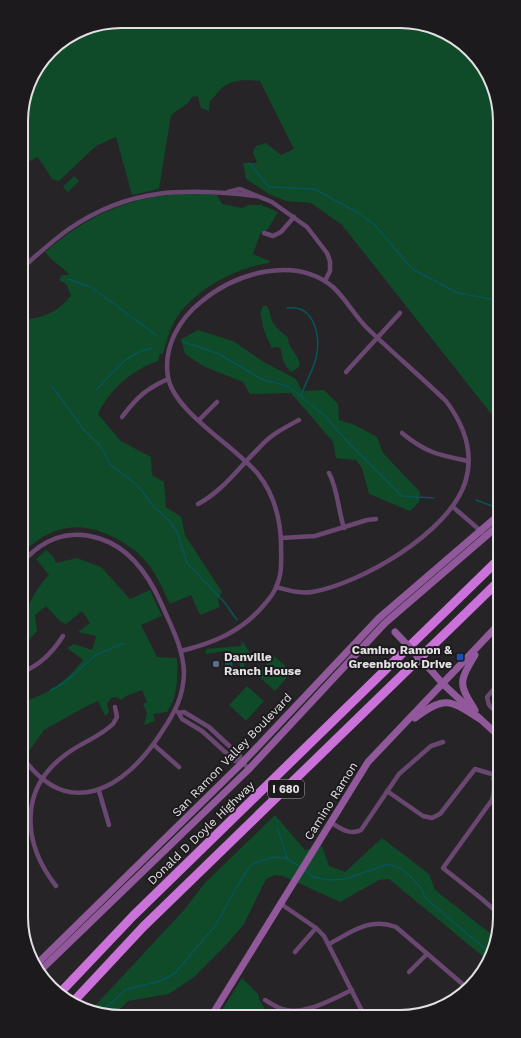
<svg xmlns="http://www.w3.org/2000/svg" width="521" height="1038" font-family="'Work Sans',sans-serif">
	<rect width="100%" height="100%" fill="#262426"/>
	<!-- green -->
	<g fill="#0f4a29">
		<path d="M121,21L419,23L466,46L495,89L500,121V425L342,225L311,203L286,201L269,194L246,179L243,163H257L253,152L256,146L266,143L281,155L294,149L260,81C247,80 234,79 223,87C218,91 215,97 210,101L209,111L201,108L198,96L192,97L188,103L171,115L159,189L132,195L116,137L96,146L59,181L52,179L38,157L22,165V108L31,77L55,46L83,29Z"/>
		<path d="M74,176L79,181L68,192L63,187Z"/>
		<path d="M194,193L217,195L222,204L242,208L249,205H261L278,212L268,229L264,232H261L253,254L270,261L269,263C234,268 192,291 174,322C169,332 166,343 163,354H160L158,361C132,370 110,389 98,414L121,441L151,457L152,475L164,482L166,507L181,517L185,535L222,592L218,599L220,607L200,615L191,595L170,604C162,588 155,570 142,557C134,549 125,543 115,538C79,519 50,526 21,554V438L28,425L22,420V319C42,319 59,312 71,295L66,284L59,280L62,275H69C66,269 52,262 45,252C92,212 133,195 194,193Z"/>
		<path d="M263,306H267C271,312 270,319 274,324C277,330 284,333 288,338C288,352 312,364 291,372C284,365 282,359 281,349L278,347L271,348C270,341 267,339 265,333C262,327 263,320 260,314Z"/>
		<path d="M198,330L233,341L262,361L296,379L302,391L324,390L338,404L339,420L355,425L377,437L383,453L420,492L419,502L410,511L369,494L362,468L356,460L336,458L333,442L291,393L250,394L243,382L205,367L185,354L181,339Z"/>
		<path d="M46,550L53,556L56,563L77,558L101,567L130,599L150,590L162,616L141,625L157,657L177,658C178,676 178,697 167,712L153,714L155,721L144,725L147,713L143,704L147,702L142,690L126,696L121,700L116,697L111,698L107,704L109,712L105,716L98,701L83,708L44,730L29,751L21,741V702C46,696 68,680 83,660L67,648L74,644L92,650L96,636L78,632L90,623L82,611L66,624L61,622L46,606L35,615L37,631L27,642L21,643C21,619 31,593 49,575L36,559Z"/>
		<path d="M242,641L253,657L251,662L247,661L244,657L245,665L241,671H238L237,668L240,667L238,653L232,654V657L225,656V651L206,654V649L241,646Z"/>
		<path d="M274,656L292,672L275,691L257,675Z"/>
		<path d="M247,686L264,701L246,721L229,705Z"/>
		<path d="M275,815L305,850L322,846L329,866L345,872L382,838L429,874L435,890L495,937L486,959L389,879L379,880L340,902L283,876L275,875L266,879L244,924L227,944L193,978L169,994L128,1001L113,1016H108L92,1009L184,910L204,884Z"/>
		<path d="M242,978L258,994L259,999L265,1009L281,1011L280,1014L219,1015Z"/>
	</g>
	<!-- water -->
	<path fill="#075557" d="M232,662L234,674L226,675L225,663Z"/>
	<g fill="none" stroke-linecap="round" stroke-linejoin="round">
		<!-- stream -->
		<g stroke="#075557" stroke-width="1.5">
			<path d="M249,163L269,187L314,189L357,212L374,224L412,269L458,293L500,301"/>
			<path d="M68,279L91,287L157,336"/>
			<path d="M287,308C315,304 321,337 316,358C313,371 305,383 301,396"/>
			<path d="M183,342L217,353L263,380L288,386L325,416L344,438L402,496L434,498"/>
			<path d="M52,386L83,429L100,445L110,464L137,485L153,506L169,520L177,532L187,563L225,603L237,620"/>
			<path d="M96,390C112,373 128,352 152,348"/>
			<path d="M476,500L492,506"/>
			<path d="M51,690L64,683L96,655L124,643"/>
			<path d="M21,705L25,701"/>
			<path d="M277,828L288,859"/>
			<path d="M304,869L313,877L328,880L346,879L388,864L400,868L410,876L421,888L426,899L489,952"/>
			<path d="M101,1013L125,990L163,980L175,973L215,926L238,885L248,869L254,863L274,857L285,858L301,867"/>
		</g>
		<!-- street -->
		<g stroke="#6a4770" stroke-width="4.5">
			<path d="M228,192L240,189L272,202L307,227L327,253L330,261V271L325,281"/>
			<path d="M264,233L273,236L281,232L294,217"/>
			<path d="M22,268C37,255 52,241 69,229C130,187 186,188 256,196"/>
			<path d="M346,372L400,313"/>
			<path d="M122,417C137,397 146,389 168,379"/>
			<path d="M199,420L217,402"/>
			<path d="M402,433C426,453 439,455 468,461"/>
			<path d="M329,473C338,490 338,510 344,528"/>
			<path d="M198,504C223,491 239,467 259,448C270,435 284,428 299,420"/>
			<path d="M453,507L482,532"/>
			<path d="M281,538L315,536L367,520L376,519"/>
			<path d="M181,651C213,643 241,632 263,606C268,600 274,594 276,587C283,573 281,557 281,542C280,517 274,494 258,474C235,446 174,412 168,377C163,347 179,319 202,301C236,273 295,255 333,287C346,299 355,316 367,328C393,353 420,376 446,401C464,425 475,452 465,483C448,533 362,583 312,592C300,594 288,590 276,587"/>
			<path d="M21,673C40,665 52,653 63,636"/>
			<path d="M178,712L182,719L202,731L235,761L240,760"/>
			<path d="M179,713L184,712L209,727L240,756V760L249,769"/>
			<path d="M500,716L489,705L487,697L500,682"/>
			<path d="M154,745L179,767"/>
			<path d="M21,755C68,823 125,789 161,733C174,714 184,696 184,672C183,647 171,626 161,603C149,576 131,549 101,539C69,528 42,539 21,564"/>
			<path d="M493,779L500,784"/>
			<path d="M99,791L109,825"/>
			<path d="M387,791L423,816L432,818L440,814L475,769L495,775"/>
			<path d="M330,822C340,828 350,836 361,830L399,774L431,746L443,742"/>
			<path d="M56,886C23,844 18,790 65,755C80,743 100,737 113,724L117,717L115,707"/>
			<path d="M281,904L316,928L324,936L363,1013"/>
			<path d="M500,915L482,899L443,868L492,800C497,787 489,783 500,768"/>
			<path d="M329,944C352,932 369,917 396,927L466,987"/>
			<path d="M295,952L316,928"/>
			<path d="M409,972L427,954"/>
			<path d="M265,1000C270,1003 276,1007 282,1009C305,1016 332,999 352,990"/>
		</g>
		<!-- secondary -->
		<g stroke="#91599b" stroke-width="7">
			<path d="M475,655C459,682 458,683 475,710"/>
			<path d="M429,668L443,684L470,709"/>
			<path d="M477,716L500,737"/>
			<path d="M415,718C445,695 450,700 480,719"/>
			<path d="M38,967L39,962L242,763L379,618L500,514"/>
			<path d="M39,968H43L249,769L385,623L500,524"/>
			<path d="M212,1015L368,762L500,623"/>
		</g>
		<!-- highway -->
		<g stroke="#ca72da" stroke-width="9">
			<path d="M59,994L133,916L500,558"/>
			<path d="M74,1001L143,927L500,580"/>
		</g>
		<!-- secondary-bridge -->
		<path stroke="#91599b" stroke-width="7" d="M395,632L429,668"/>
	</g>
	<!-- markers -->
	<rect fill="#1a4fb4" stroke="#1d1a1d" stroke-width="1.5" x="456" y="653" width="8" height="8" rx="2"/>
	<circle fill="#5c6f8a" stroke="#1d1a1d" stroke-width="1.5" cx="216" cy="664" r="4"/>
	<g text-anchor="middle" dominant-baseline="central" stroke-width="4" stroke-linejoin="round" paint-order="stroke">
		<!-- shield labels -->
		<rect fill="#1d1a1d" stroke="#a7a5a7" stroke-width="1" x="268" y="780" width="36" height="18" rx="3"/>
		<g font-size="11" font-weight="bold" fill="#e2e0e2">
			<text x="286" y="789">I 680</text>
		</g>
		<!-- poi labels -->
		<g font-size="12" font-weight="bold" fill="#e2e0e2" stroke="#1d1a1d" text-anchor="end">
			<text x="452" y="650">Camino Ramon &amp;<tspan x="452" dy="14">Greenbrook Drive</tspan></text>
			<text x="224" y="657" text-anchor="start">Danville<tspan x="224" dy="14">Ranch House</tspan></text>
		</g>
		<!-- street labels -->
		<g font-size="12" fill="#e2e0e2" stroke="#1d1a1d">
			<text transform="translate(232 755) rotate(-46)">San Ramon Valley Boulevard</text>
			<text transform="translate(331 801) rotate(-58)">Camino Ramon</text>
			<text transform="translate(201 833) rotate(-44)">Donald D Doyle Highway</text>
		</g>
	</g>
	<!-- crop -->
	<path d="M0 0H521V1038H0ZM121 28H400A93 93 0 0 1 493 121V917A93 93 0 0 1 400 1010H121A93 93 0 0 1 28 917V121A93 93 0 0 1 121 28Z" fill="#1d1a1d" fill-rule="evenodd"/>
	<path fill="none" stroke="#e2e0e2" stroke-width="2" d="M121 28H400A93 93 0 0 1 493 121V917A93 93 0 0 1 400 1010H121A93 93 0 0 1 28 917V121A93 93 0 0 1 121 28Z"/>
</svg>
